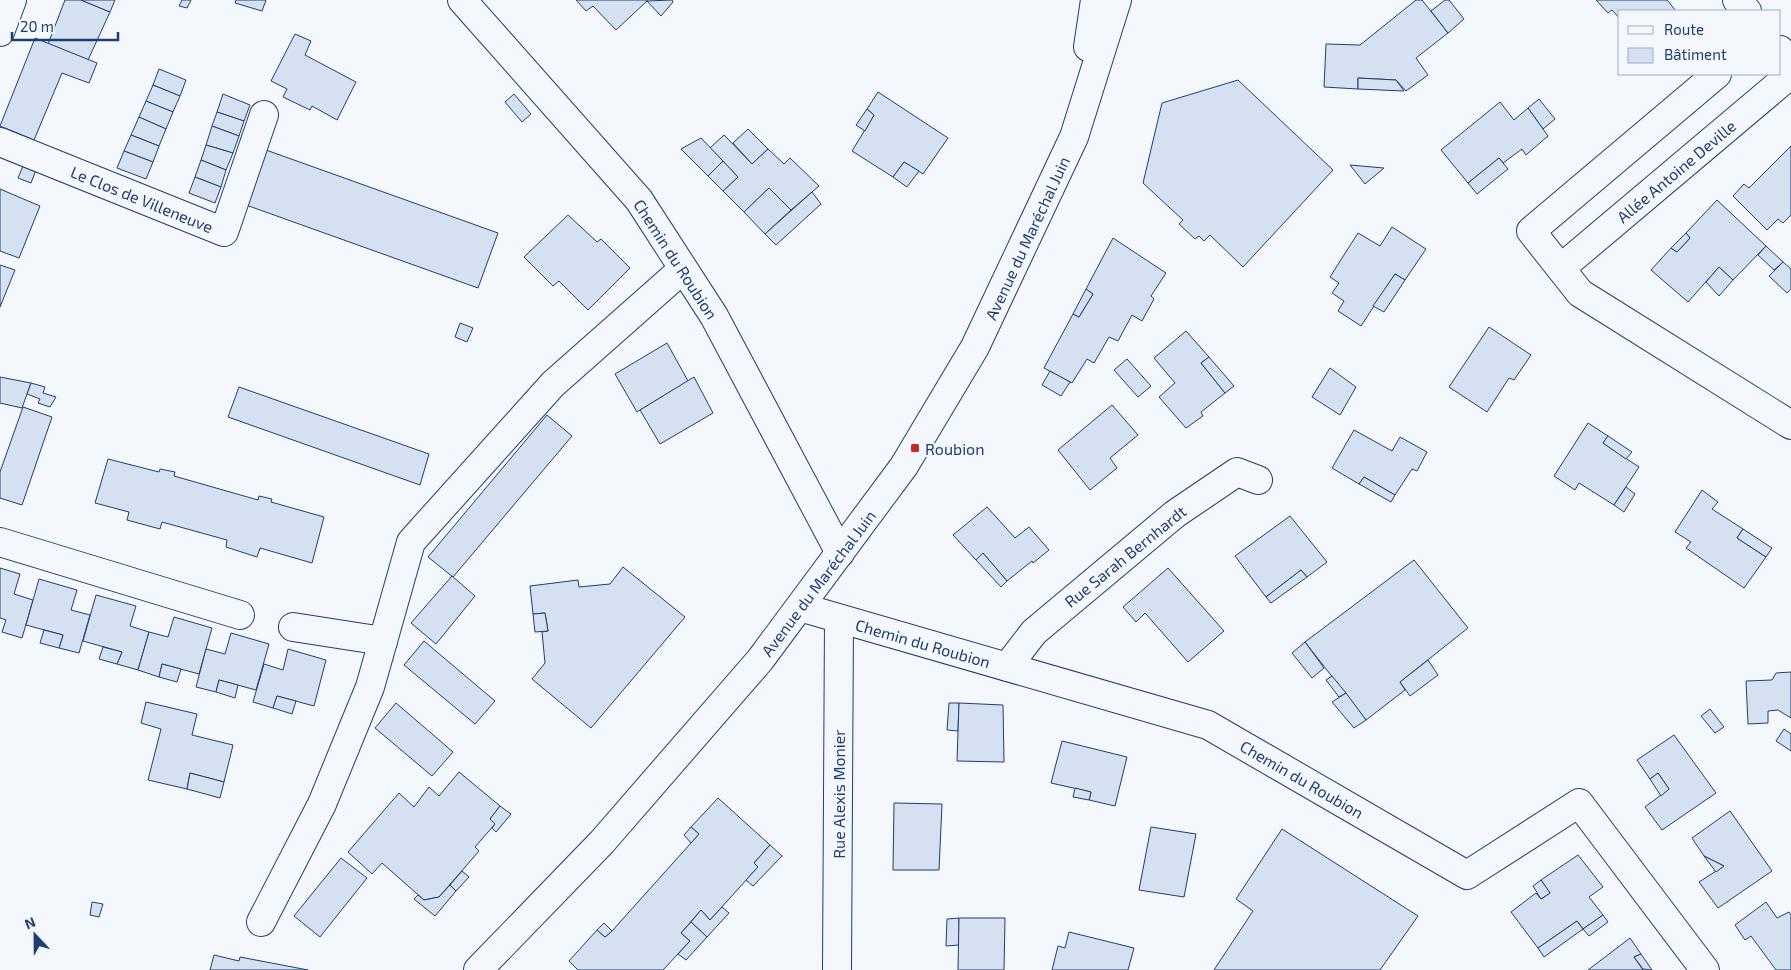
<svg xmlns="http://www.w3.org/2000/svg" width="1791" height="970" font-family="'Exo 2',sans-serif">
	<rect width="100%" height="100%" fill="#f4f7fb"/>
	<!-- building -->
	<g fill="#d5e0f0" stroke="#1d3f73">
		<path d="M65,0H81L110,12L88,60L48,44Z"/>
		<path d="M81,0H115L110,12Z"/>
		<path d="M182,0H191L187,8L179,6Z"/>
		<path d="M236,0H266L262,11L235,3Z"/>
		<path d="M576,0H647V1L616,30L593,6L586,11Z"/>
		<path d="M672,0L673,2L661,16L647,1Z"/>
		<path d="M1416,0H1422L1448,33L1416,58L1428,75L1406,91L1396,80L1358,78V89L1324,87L1326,44L1360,45Z"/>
		<path d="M1445,0H1449L1464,19L1448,33L1431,11Z"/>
		<path d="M1596,0H1667L1676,11H1620V19L1612,10L1608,13Z"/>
		<path d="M295,34L311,41L305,55L356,82L337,120L312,106L310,110L283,97L287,89L271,81Z"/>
		<path d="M35,38L97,63L89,83L62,73L34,140L0,126Z"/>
		<path d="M159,69L186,80L180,96L153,85Z"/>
		<path d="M1358,78L1396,80L1404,91L1358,89Z"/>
		<path d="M1238,80L1333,170L1243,267L1210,235L1204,241L1199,236L1195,239L1179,224L1183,220L1143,183L1162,103Z"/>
		<path d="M153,85L180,96L173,112L146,101Z"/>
		<path d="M878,92L948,138L923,174L904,162L893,177L852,151L874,115L867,109Z"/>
		<path d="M223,94L250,105L244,121L217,112Z"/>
		<path d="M514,94L531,114L522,122L505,102Z"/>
		<path d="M1539,99L1555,119L1543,129L1528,108Z"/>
		<path d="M146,101L173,112L166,129L139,117Z"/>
		<path d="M1500,102L1514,120L1528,108L1548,136L1526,155L1522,149L1503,163L1499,158L1468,183L1441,150Z"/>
		<path d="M867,109L874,115L865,131L856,125Z"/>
		<path d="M217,112L244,121L239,136L212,126Z"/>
		<path d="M139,117L166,129L159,146L131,135Z"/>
		<path d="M212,126L239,136L233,153L206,145Z"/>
		<path d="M748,129L768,149L752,164L733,143Z"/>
		<path d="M131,135L159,146L153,162L124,151Z"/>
		<path d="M724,135L752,164L768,149L784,164L790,158L819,186L791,210L769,188L744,212L723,191L738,177L710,148Z"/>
		<path d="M701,138L723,161L708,176L681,149Z"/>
		<path d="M206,145L233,153L226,170L201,160Z"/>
		<path d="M1791,146V215L1783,223L1778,219L1767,230L1733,196L1744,184L1749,188Z"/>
		<path d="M266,150L498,233L478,288L246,205Z"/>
		<path d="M124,151L153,162L146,179L117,168Z"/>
		<path d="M1499,158L1508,169L1477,194L1468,183Z"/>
		<path d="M201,160L226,170L221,187L195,177Z"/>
		<path d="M723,161L738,177L723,191L708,176Z"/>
		<path d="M904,162L919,171L907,187L893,177Z"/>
		<path d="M1350,165L1384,168L1365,184Z"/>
		<path d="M23,166L36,170L31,183L18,178Z"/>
		<path d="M195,177L221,187L215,203L189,193Z"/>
		<path d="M769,188L791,210L765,234L744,212Z"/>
		<path d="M0,189L40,206L19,258L0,251Z"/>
		<path d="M812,192L821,204L776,245L765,234Z"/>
		<path d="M1717,200L1766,246L1733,280L1719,267L1688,302L1651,270L1671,248L1677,252L1690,238L1686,233Z"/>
		<path d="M568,215L597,242L601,239L630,268L588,310L559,281L553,286L524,257Z"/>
		<path d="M1392,227L1426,249L1405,280L1395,274L1361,326L1338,311L1344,301L1332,293L1339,283L1330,277L1358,233L1380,246Z"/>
		<path d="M1686,233L1690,238L1677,252L1671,248Z"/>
		<path d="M1113,238L1166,273L1151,296L1154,299L1142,321L1132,315L1118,341L1109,337L1094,363L1087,359L1072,383L1044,368L1073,314L1079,317L1093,294L1086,289Z"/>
		<path d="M1766,246L1783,262L1774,270L1758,255Z"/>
		<path d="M1783,262L1791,269V289L1787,293L1769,276Z"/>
		<path d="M0,265L15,270L0,307Z"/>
		<path d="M1719,267L1733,280L1719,296L1706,282Z"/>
		<path d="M1395,274L1405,280L1384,312L1373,306Z"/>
		<path d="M1086,289L1093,294L1079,317L1073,314Z"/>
		<path d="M460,323L473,328L467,342L455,337Z"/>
		<path d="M1489,327L1531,355L1514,380L1509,378L1487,412L1449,387Z"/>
		<path d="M1186,331L1209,357L1201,363L1225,393L1201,412L1203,416L1186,428L1159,397L1175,383L1154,358Z"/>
		<path d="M667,343L688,381L637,412L615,374Z"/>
		<path d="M1209,357L1234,386L1225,393L1201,363Z"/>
		<path d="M1127,359L1151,386L1138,397L1114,370Z"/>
		<path d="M1330,368L1356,387L1340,415L1312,397Z"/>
		<path d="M1050,371L1070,382L1061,396L1042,385Z"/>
		<path d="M0,377L31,383L22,408L0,403Z"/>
		<path d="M694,377L713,413L660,444L640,410Z"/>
		<path d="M31,383L45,387L43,393L56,397L50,407L38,403L40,399L27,394Z"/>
		<path d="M239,387L429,454L420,485L228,417Z"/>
		<path d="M1112,405L1138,435L1110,458L1117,468L1090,490L1058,450Z"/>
		<path d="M23,407L52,417L22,505L0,498V472Z"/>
		<path d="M547,415L572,436L453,577L428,557Z"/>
		<path d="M1588,423L1608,436L1603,443L1639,467L1614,505L1579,483L1575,490L1554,476Z"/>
		<path d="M1354,430L1392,451L1400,437L1427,452L1417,471L1412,469L1395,495L1364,477L1359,484L1332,468Z"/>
		<path d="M1608,436L1632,452L1626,459L1603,443Z"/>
		<path d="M108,459L159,472L160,469L175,472L174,476L258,500L259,496L272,499L271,502L324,517L312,563L260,548L257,557L226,547L227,540L162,522L160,529L127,520L129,512L95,503Z"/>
		<path d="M1364,477L1395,495L1391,502L1359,484Z"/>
		<path d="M1626,487L1635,494L1624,512L1614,505Z"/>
		<path d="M1702,490L1718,502L1712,509L1743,529L1737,538L1766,557L1744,588L1686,548L1691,542L1675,532Z"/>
		<path d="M987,507L1015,538L1029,527L1049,550L1033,563L1032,561L1007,581L983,553L976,560L953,535Z"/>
		<path d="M1290,516L1327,562L1307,577L1301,570L1266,597L1235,556Z"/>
		<path d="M1743,529L1772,548L1766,557L1737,538Z"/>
		<path d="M983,553L1007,581L1001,587L976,560Z"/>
		<path d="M1414,560L1468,628L1400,682L1405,690L1366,720L1305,642Z"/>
		<path d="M623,567L685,617L591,728L532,679L545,663L542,632L548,631L545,613L533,614L530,586L578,580L579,587L610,584Z"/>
		<path d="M0,568L20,574L14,594L33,600L22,638L2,632L6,620L0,618Z"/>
		<path d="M1168,568L1224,631L1188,662L1145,613L1136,622L1123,607Z"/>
		<path d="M1301,570L1307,577L1271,603L1266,597Z"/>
		<path d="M452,576L475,596L436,644L411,623Z"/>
		<path d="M39,579L77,590L71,610L90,615L79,653L59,648L63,635L26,625Z"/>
		<path d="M96,595L136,606L130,626L149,632L138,670L117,664L122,652L83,641Z"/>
		<path d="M545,613L548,631L535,632L533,614Z"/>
		<path d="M174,617L212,628L199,674L162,664L159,677L138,670L149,632L168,637Z"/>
		<path d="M44,630L63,635L59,648L40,643Z"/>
		<path d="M231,633L269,644L256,690L219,680L216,692L196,687L206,649L225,654Z"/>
		<path d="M424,641L495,701L475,724L404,665Z"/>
		<path d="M1305,642L1324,668L1312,678L1292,653Z"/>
		<path d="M103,647L122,652L117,664L99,659Z"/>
		<path d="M288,649L326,660L314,706L277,696L273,708L253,702L264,664L283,670Z"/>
		<path d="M1428,660L1438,675L1410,696L1400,682Z"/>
		<path d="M162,664L181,669L177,682L159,677Z"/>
		<path d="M1791,672V718L1778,710L1768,711V723L1748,724L1746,681L1772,680L1776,673Z"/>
		<path d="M1332,676L1346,693L1339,697L1326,680Z"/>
		<path d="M219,680L238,685L235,698L216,692Z"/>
		<path d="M1346,693L1366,720L1354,728L1332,702Z"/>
		<path d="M277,696L296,701L292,714L273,708Z"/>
		<path d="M146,702L197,714L192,735L233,745L224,782L190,773L187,789L148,780L161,729L141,723Z"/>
		<path d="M396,703L453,752L432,776L375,728Z"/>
		<path d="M949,703H959L958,731L947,730Z"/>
		<path d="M959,703L1003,705L1004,762L957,761Z"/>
		<path d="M1710,709L1724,727L1715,733L1701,716Z"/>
		<path d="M1784,729L1791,734V751L1776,741Z"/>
		<path d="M1674,735L1716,793L1662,830L1645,807L1669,789L1658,773L1650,779L1637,760Z"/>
		<path d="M1062,741L1127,757L1115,806L1089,800L1091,792L1051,783Z"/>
		<path d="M459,772L500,806L490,819L495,824L475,847L479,851L439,897L424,900L382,863L372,874L348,852L399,793L414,807L429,787L439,796Z"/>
		<path d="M190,773L224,782L220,798L187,789Z"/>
		<path d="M1658,773L1669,789L1661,796L1650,779Z"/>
		<path d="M1075,788L1091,792L1089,800L1073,797Z"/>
		<path d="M718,798L770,845L754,863L758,867L710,920L701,910L681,933L690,941L663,970H578L569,961L597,930L605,937L612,931L699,834L691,827Z"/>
		<path d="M894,803L942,804L939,870H893Z"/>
		<path d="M500,806L511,814L496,832L492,828L495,824L490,819Z"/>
		<path d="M1730,811L1772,871L1718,908L1699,882L1724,866L1704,856L1692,838Z"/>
		<path d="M691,827L699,834L691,843L684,835Z"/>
		<path d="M1151,827L1196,834L1184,897L1139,890Z"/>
		<path d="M1282,829L1418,916L1380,970H1214L1253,911L1236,899Z"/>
		<path d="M770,845L782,856L753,886L746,880L758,867L754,863Z"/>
		<path d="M1578,855L1603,887L1589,897L1603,915L1583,929L1577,921L1538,948L1511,912L1536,893L1541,899L1550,893L1541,880Z"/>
		<path d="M1704,856L1724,866L1716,872Z"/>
		<path d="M341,858L367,878L320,937L294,916Z"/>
		<path d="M462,871L469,877L456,891L450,885Z"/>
		<path d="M1541,880L1550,893L1541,899L1533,886Z"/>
		<path d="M450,885L456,891L435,916L414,899L418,895L424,900L439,897Z"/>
		<path d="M92,902L103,904L99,917L90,915Z"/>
		<path d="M1766,902L1777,918L1789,912L1791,915V970H1776L1751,936L1745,940L1735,925Z"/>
		<path d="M722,907L729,913L707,937L691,922L701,910L710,920Z"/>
		<path d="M1603,915L1608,922L1589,936L1583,929Z"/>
		<path d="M959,918V945L946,946L947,919Z"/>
		<path d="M959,918H1005L1004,970H958Z"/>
		<path d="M1577,921L1583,929L1544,957L1538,948Z"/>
		<path d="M691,922L707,937L686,960L678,954L690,941L681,933Z"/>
		<path d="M604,923L612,931L605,937L597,930Z"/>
		<path d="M1069,932L1134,948L1128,970H1052L1058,946L1065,948Z"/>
		<path d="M1630,938L1641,954L1634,957L1643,970H1588Z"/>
		<path d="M1641,954L1652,970L1643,969L1634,957Z"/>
		<path d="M214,955L239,961L240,957L308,970H210Z"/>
	</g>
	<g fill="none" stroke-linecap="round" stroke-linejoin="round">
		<defs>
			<g id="minor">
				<path d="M462,0L639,200L714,316L840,553"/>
				<path d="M1737,0L1747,11"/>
				<path d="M1780,50L1791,63"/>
				<path d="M1717,74L1531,231L1580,293L1791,425"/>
				<path d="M0,142L224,232L264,115"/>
				<path d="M1561,268L1791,74"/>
				<path d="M0,542L240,615"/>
				<path d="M800,607L1208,725L1467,875L1579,803L1705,970"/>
				<path d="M293,627L383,641"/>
				<path d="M1007,667L1034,632L1175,514L1237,472L1258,480"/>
				<path d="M261,922L322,804L370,687L411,542L553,384L683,269"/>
				<path d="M837,970L839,619"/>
			</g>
			<path id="tertiary" d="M0,32L12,0"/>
			<g id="secondary">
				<path d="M1088,47L1095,0"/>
				<path d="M478,970L602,842L760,660L904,466L975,347L1074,137L1117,0"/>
			</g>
		</defs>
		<!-- minor casing -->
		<use href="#minor" stroke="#1d3f73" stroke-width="30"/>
		<!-- tertiary casing -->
		<use href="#tertiary" stroke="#1d3f73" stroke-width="30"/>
		<!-- secondary casing -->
		<use href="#secondary" stroke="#1d3f73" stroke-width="30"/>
		<!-- minor -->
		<use href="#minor" stroke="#f4f7fb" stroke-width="28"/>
		<!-- tertiary -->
		<use href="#tertiary" stroke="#f4f7fb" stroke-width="28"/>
		<!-- secondary -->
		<use href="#secondary" stroke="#f4f7fb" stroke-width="28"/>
	</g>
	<!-- markers -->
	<rect fill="#c62828" stroke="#f4f7fb" stroke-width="2" x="910" y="443" width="10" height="10" rx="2.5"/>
	<g text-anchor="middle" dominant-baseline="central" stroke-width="4" stroke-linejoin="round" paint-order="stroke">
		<!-- street labels -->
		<g font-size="16" fill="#1d3f73" stroke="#f4f7fb">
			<text transform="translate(1676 171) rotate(-40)">Allée Antoine Deville</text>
			<text transform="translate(142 199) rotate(22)">Le Clos de Villeneuve</text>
			<text transform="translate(1027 238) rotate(-65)">Avenue du Maréchal Juin</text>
			<text transform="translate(676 259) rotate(57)">Chemin du Roubion</text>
			<text transform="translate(1125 556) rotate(-39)">Rue Sarah Bernhardt</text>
			<text transform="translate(818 583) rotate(-53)">Avenue du Maréchal Juin</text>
			<text transform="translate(923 643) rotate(16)">Chemin du Roubion</text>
			<text transform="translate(1302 779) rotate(30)">Chemin du Roubion</text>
			<text transform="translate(838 794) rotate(-90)">Rue Alexis Monier</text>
		</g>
		<!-- poi labels -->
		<g font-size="16" fill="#1d3f73" stroke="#f4f7fb" text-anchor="start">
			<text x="925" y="448">Roubion</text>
		</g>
	</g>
	<!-- legend -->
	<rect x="1618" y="10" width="162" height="65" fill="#f4f7fb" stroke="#9eadc5"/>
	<rect x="1628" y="26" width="25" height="8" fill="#f4f7fb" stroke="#9eadc5"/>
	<text x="1664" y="35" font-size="15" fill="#1d3f73">Route</text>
	<rect x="1628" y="48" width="25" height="15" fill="#d5e0f0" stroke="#9eadc5"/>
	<text x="1664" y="60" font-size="15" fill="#1d3f73">Bâtiment</text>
	<!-- north arrow -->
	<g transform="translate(35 935) rotate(338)" stroke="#f4f7fb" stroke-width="4" paint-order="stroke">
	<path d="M0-4L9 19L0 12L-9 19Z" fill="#1d3f73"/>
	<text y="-8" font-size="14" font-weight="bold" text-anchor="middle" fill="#1d3f73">N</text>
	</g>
	<!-- scale -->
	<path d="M12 32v8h106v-8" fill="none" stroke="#1d3f73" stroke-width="2.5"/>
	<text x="20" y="32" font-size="15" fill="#1d3f73" stroke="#f4f7fb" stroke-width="4" paint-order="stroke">20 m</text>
</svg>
